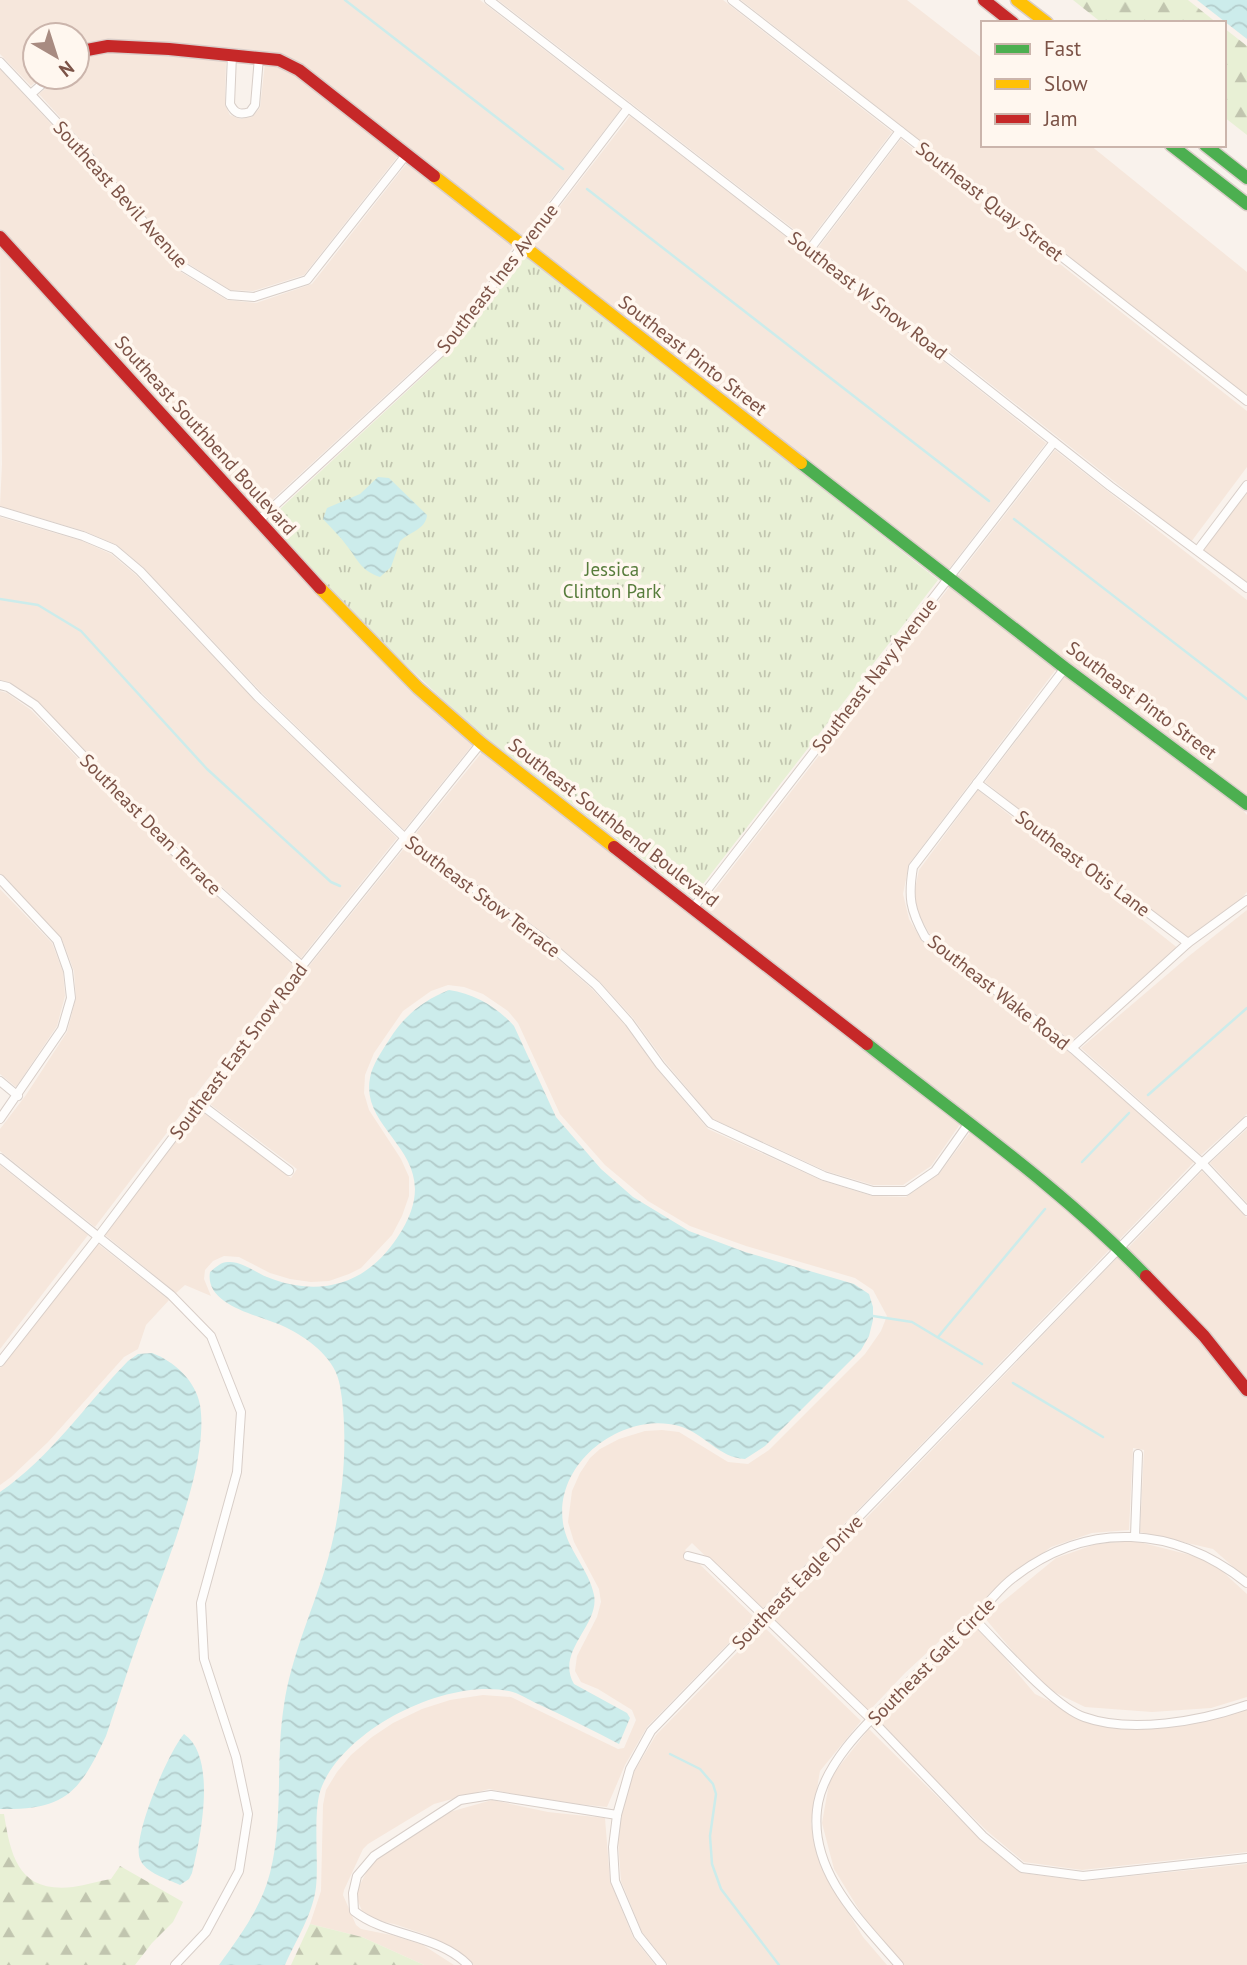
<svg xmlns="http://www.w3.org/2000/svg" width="1247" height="1965" font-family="'PT Sans',sans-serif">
	<defs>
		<pattern id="forest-firs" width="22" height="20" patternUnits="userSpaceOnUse" patternTransform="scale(1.75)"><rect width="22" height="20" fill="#e8f0d5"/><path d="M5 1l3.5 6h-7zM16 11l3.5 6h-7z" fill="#c1c5af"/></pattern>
		<pattern id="park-tufts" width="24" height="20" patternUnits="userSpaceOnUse" patternTransform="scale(1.75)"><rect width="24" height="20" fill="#e8f0d5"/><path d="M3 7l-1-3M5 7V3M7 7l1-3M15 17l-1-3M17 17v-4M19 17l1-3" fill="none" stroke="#c1c5af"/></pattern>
		<pattern id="water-waves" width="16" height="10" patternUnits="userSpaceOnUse" patternTransform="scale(1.75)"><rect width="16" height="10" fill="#cceceb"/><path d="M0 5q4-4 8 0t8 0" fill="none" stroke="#b3cccb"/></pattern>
	</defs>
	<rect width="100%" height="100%" fill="#f9f2ec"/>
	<!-- residential -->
	<g fill="#f6e7dc">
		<path d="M0,0H480L621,109L521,238L291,59L255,50L107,40L95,42L77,49V35H35V77H41L31,86L0,54Z"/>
		<path d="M498,0H723L892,132L809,241Z"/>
		<path d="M741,0H907L983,59V145H1090L1247,272V397Z"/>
		<path d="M109,52L226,60L225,105L230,115L240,119L252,117L260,108L265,63L278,66L288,69L318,91L398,156L304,275L253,291L230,290L184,261L89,149L39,94L59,77H77V63L82,59Z"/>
		<path d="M0,69L81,156L176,269L227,300L256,303L312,284L407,163L514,246L438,347L258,513L0,229Z"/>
		<path d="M630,116L807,253L1046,443L948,570L530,245Z"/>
		<path d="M901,139L1247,411V467L1191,542L818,248Z"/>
		<path d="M0,245L474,743L404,830L262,693L144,568L117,545L84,531L0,506L2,464Z"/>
		<path d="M1055,450L1247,600V799L1238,789L1068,663L957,577Z"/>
		<path d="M1247,486V586L1200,549Z"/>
		<path d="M0,517L82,541L111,554L136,575L255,701L397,838L301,958L179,848L38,702L11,683L0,680Z"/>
		<path d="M951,585L1057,668L909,864L903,894L909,919L922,941L1069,1052L1194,1162L1118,1241L1053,1183L968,1115L701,908Z"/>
		<path d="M1066,675L1232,798L1247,815V892L1236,904L1187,942L985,782Z"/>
		<path d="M0,691L7,693L31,710L172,856L294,966L95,1227L0,1151V1129L26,1095L67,1032L76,998L74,971L62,939L0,874Z"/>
		<path d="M483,751L961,1123L931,1166L903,1185H873L826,1171L713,1119L665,1062L633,1018L599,981L546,935L413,837Z"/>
		<path d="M978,790L1179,949L1071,1041L929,933L919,915L914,894L919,870Z"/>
		<path d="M406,846L540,943L592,989L625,1025L656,1068L708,1129L823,1181L872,1196L906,1197L939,1174L971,1131L1046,1191L1111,1248L761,1610L692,1543L685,1550L754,1617L647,1727L625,1765L607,1807L548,1801L489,1789L434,1804L368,1844L363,1849L344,1890L343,1895L356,1925L361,1929L391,1935L423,1945L454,1965H424L362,1937L310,1924L321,1891L323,1805L326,1790L337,1772L351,1755L372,1737L393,1723L422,1709L450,1700L483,1695L511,1697L618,1749L624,1748L636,1720L632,1710L598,1689L581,1682L575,1671L577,1656L597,1617L601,1602L599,1589L574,1542L568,1522L572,1491L580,1473L590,1458L600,1449L619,1439L645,1431L662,1430L679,1432L728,1462L748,1464L769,1450L865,1354L881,1331L887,1316L873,1290L855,1278L746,1246L690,1226L648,1201L605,1165L560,1114L518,1023L508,1011L483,994L464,987L448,985L431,991L403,1011L374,1053L365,1075L364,1093L369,1110L401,1159L409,1177V1196L402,1216L392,1235L361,1268L349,1274L329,1281L311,1282L290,1279L270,1273L239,1257L224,1256L213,1261L205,1270L204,1279L211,1296L185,1285L176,1293L104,1234L200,1110L291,1178L297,1169L207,1102L306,970Z"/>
		<path d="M0,889L52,943L63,972L65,996L57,1026L16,1087L0,1074Z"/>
		<path d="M1247,910V1114L1201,1155L1081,1048L1189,956Z"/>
		<path d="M1247,1129V1203L1210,1163Z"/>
		<path d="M0,1165L88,1235L0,1349Z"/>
		<path d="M1202,1171L1247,1218V1381L1127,1249Z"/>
		<path d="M97,1243L169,1300L146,1325L138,1349L124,1357L48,1442L11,1477L0,1485V1368Z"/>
		<path d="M1119,1256L1200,1340L1247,1398V1579L1213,1549L1140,1532L1144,1450L1133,1448L1129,1530L1092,1533L1051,1547L1011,1577L972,1611L905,1673L867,1713L770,1618Z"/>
		<path d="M1135,1541L1210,1560L1247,1594V1697L1211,1708L1152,1712L1085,1707L1042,1686L984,1617L1056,1558L1096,1544Z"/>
		<path d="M976,1624L1035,1694L1085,1718L1152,1723L1215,1719L1247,1709V1852L1082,1870L1024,1862L987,1831L876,1721L913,1681Z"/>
		<path d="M763,1626L861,1721L820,1771L811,1824L825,1874L863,1937L887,1965H668L642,1932L621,1881L616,1814L634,1772L656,1735Z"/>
		<path d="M869,1729L980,1839L1022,1873L1084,1881L1247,1864V1965H901L872,1931L834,1869L822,1823L830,1778Z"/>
		<path d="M492,1800L548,1812L605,1818L610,1881L633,1937L655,1965H471L427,1935L394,1924L365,1918L355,1894L375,1856L439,1815Z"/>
	</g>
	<!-- forest -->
	<g fill="url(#forest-firs)">
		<path d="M1073,0H1188L1217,23H1102Z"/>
		<path d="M1224,28L1247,46V135L1224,117Z"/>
		<path d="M0,1814H4C11,1858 19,1893 73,1887C86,1885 99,1881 111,1879L120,1866L183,1902L173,1922L152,1943L135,1965H0Z"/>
		<path d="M310,1924L362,1937L424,1965H291Z"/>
	</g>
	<!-- park -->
	<path fill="url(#park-tufts)" d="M523,253L938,580L693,897L473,728L366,627L266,522L432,368L456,342Z"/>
	<!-- water -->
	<g fill="url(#water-waves)">
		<path d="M1197,0H1247V39Z"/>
		<path d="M378,477L389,478L427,515C426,529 410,532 400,541L391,567L380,577C360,570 359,561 347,546C340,536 331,528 323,519L327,508L360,494Z"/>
		<path d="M449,990C475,994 497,1007 514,1026L556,1117L601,1169L633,1197L689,1231L745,1252L854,1284L869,1294L873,1307V1320L869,1336L861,1350L765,1446L745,1459C719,1458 704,1433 679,1426C623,1411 554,1462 563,1523C567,1550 589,1569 594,1595C600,1625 555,1651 574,1684L627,1713L630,1718L619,1744C593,1730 566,1717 538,1704C529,1700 519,1693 509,1691C447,1678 347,1727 322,1786C312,1809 319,1859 316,1887C313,1914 296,1940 285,1965H219C240,1936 261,1908 270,1873C284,1818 275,1761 284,1705C291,1658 311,1614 325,1569C342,1514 350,1442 340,1386C336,1360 312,1341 289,1329C266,1316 204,1308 210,1272C216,1267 221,1262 228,1262C241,1261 255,1272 267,1277C319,1298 366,1285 397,1238C453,1155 359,1136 370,1078C372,1065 382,1051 389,1040C404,1016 422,1001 449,990Z"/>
		<path d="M152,1353C174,1361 196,1381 200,1405C210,1463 164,1569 144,1625C130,1661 119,1699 106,1736C79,1793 66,1810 0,1809V1492C50,1458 86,1404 128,1361L138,1354Z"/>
		<path d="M184,1734C218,1757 200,1840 192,1873L189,1879L180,1885C168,1879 145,1873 140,1859C131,1838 169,1751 184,1734Z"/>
	</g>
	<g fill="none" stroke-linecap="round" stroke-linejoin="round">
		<!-- stream -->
		<g stroke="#cceceb" stroke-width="2.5">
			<path d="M345,0L563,169"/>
			<path d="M587,189L989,501"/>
			<path d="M1014,519L1247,699"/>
			<path d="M0,599L38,605L81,631L207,769L331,882L340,886"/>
			<path d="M1148,1095L1247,1008"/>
			<path d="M1082,1162L1129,1113"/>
			<path d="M873,1316L912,1322L982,1364"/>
			<path d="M938,1337L1045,1209"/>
			<path d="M1013,1383L1103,1437"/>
			<path d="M670,1754L700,1769L713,1784L716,1794L710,1836L712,1864L721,1889L779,1965"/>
		</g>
		<defs>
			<g id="street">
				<path d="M489,0L810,249L1110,486L1247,588"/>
				<path d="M732,0L1247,401"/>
				<path d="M232,55L230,104C235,114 240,115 250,112L255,105L259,57"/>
				<path d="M0,62L85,152L180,265L229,295L254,297L307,280L406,155"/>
				<path d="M31,94L50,77"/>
				<path d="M810,249L900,131"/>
				<path d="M0,511L83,536L114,549L140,571L258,697L405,838L543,939L596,985L629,1022L660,1065L710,1123L824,1176L873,1191H906L935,1171L969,1123"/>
				<path d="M258,521L442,351L628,108"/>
				<path d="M1198,550L1247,485"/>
				<path d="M1065,668L913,867C908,897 910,910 925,937L1072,1048L1202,1163L1247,1211"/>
				<path d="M0,685L8,687L35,705L175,852L302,966"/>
				<path d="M977,783L1188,943"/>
				<path d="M0,879L57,940L68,971L71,998L62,1029L0,1119"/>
				<path d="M693,908L1054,442"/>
				<path d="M1072,1048L1188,943L1247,900"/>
				<path d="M0,1081L18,1096"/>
				<path d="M199,1103L289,1171"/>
				<path d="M0,1158L171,1295L211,1336L241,1412L237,1472L201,1603L204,1659L236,1757L248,1814L239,1871L206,1932L175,1965"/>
				<path d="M0,1362L98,1237L302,966L481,743"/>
				<path d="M1135,1536L1138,1454"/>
				<path d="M688,1556L707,1561L871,1719L983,1836L1022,1868L1083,1876L1247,1858"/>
				<path d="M973,1618C998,1642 1054,1707 1084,1717C1131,1734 1201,1721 1247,1705"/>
				<path d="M468,1965C438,1934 387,1937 354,1911L353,1893L357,1876L374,1856L460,1800L491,1795L617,1815"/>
				<path d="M662,1965L638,1935L615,1881L613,1847L617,1815L630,1769L651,1731L1202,1163L1247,1121"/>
				<path d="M899,1965C862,1922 810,1873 817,1810C822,1760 878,1713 912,1679C936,1656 959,1631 983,1608C993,1598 1002,1586 1013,1578C1088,1519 1175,1526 1247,1583"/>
			</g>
			<g id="fast">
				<path d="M1171,145L1247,204"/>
				<path d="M1205,145L1247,178"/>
				<path d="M801,463L1065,668L1247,804"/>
				<path d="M867,1044C962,1119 1062,1189 1146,1276"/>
			</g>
			<g id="slow">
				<path d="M1017,0L1047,23"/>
				<path d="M434,176L801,463"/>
				<path d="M320,588L418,688L481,743L614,847"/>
			</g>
			<g id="jam">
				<path d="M984,0L1013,23"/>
				<path d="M77,55L87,50L108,46L169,49L279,60L299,70L434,176"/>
				<path d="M0,237L320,588"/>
				<path d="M614,847L867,1044"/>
				<path d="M1146,1276L1204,1336L1247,1390"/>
			</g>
		</defs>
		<!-- street casing -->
		<use href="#street" stroke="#d8cec8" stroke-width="10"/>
		<!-- fast casing -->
		<use href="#fast" stroke="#dacec9" stroke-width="15"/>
		<!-- slow casing -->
		<use href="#slow" stroke="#dacec9" stroke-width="15"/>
		<!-- jam casing -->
		<use href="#jam" stroke="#dacec9" stroke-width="15"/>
		<!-- street -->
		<use href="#street" stroke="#fefdfc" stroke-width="8"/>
		<!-- fast -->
		<use href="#fast" stroke="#4caf50" stroke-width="12"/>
		<!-- slow -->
		<use href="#slow" stroke="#ffc107" stroke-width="12"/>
		<!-- jam -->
		<use href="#jam" stroke="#c62828" stroke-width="12"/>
	</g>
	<g text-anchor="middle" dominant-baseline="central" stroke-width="7" stroke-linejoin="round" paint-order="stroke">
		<!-- street labels -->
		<g font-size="19" fill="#7c5347" stroke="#fff7ef">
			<text transform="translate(121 194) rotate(48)">Southeast Bevil Avenue</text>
			<text transform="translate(990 201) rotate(38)">Southeast Quay Street</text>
			<text transform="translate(497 278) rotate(-52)">Southeast Ines Avenue</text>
			<text transform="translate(868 295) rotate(38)">Southeast W Snow Road</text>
			<text transform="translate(693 355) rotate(38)">Southeast Pinto Street</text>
			<text transform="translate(206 435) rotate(48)">Southeast Southbend Boulevard</text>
			<text transform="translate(874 675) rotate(-52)">Southeast Navy Avenue</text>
			<text transform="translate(1142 700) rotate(37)">Southeast Pinto Street</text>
			<text transform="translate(614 822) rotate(38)">Southeast Southbend Boulevard</text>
			<text transform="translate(151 824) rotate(45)">Southeast Dean Terrace</text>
			<text transform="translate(1083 863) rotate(37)">Southeast Otis Lane</text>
			<text transform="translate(483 896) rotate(37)">Southeast Stow Terrace</text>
			<text transform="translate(999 992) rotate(38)">Southeast Wake Road</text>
			<text transform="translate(238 1051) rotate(-53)">Southeast East Snow Road</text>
			<text transform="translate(797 1582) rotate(-46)">Southeast Eagle Drive</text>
			<text transform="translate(931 1661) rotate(-45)">Southeast Galt Circle</text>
		</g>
		<!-- park labels -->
		<g font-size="19" fill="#577c3b" stroke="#fff7ef">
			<text x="612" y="569">Jessica<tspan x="612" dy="22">Clinton Park</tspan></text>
		</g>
	</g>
	<!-- legend -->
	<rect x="981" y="21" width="245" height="126" fill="#fff7ef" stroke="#cbb5ac" stroke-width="2"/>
	<rect x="995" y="44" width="35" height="10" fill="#4caf50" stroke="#cbb5ac" stroke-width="2"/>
	<text x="1044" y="56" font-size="21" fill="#7c5347">Fast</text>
	<rect x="995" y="79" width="35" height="10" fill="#ffc107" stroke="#cbb5ac" stroke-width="2"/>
	<text x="1044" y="91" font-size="21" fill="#7c5347">Slow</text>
	<rect x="995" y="114" width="35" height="10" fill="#c62828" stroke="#cbb5ac" stroke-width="2"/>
	<text x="1044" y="126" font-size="21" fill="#7c5347">Jam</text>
	<!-- north arrow -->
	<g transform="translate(56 56) rotate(141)"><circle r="33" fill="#fff7ef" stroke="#cbb5ac" stroke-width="2"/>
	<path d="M0-5L12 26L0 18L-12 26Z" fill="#a88b81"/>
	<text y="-10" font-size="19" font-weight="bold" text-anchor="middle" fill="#7c5347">N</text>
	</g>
</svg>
